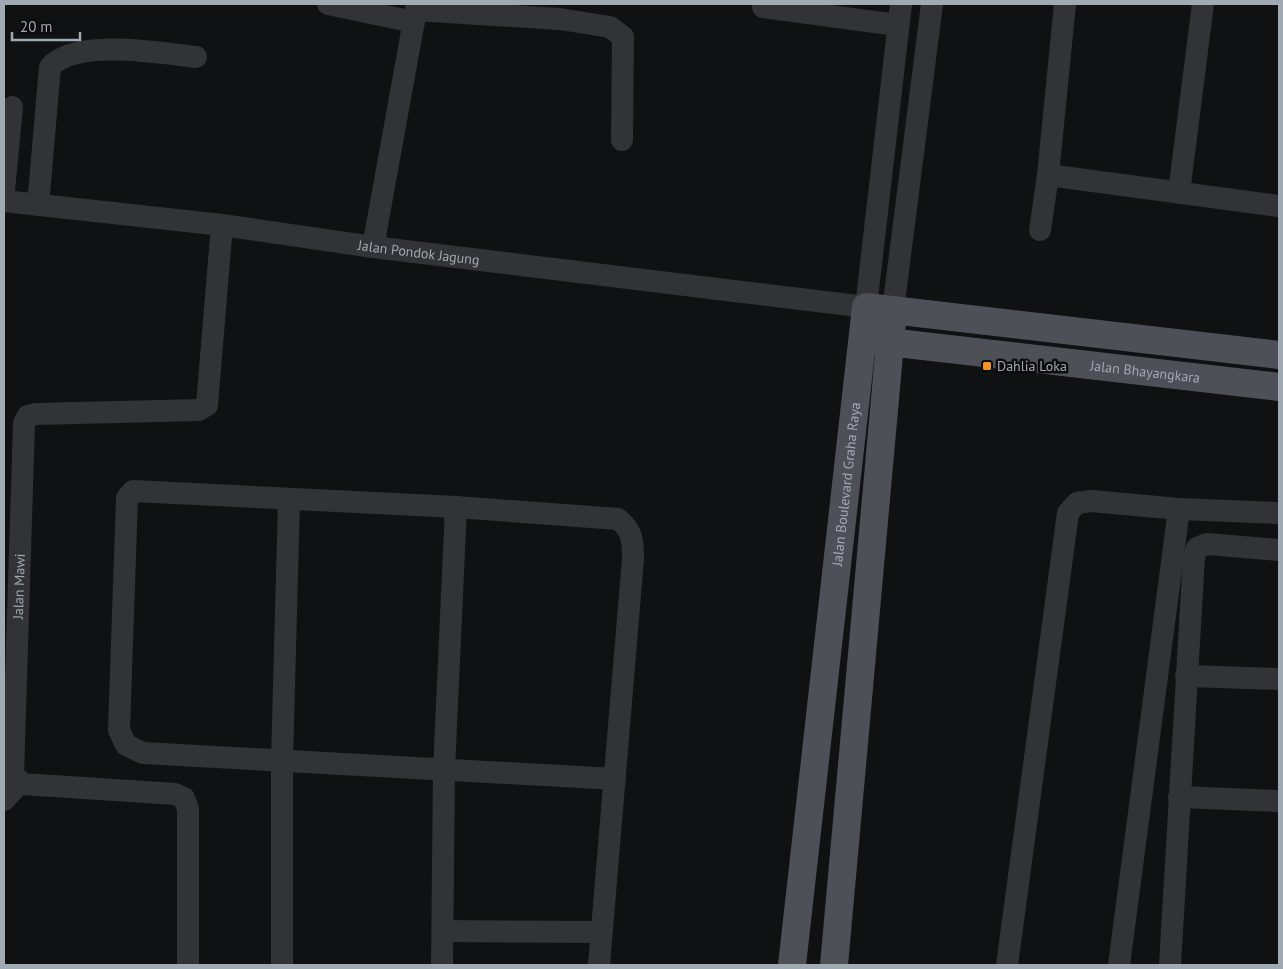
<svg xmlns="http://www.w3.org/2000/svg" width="1283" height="969" font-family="'PT Sans',sans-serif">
	<rect width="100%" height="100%" fill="#101112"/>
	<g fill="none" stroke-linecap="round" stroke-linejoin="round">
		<!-- minor -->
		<g stroke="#313337" stroke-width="22">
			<path d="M328,4L414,22"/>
			<path d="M763,7L897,25"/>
			<path d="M416,10L560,19L610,27L623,37L622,140"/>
			<path d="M1048,175L1279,206"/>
			<path d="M4,190L12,107"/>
			<path d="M1179,192L1203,4"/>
			<path id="s1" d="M4,201L222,225L373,247L866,307L901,4"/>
			<path d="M38,205L50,67C76,38 161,53 196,57"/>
			<path d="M1040,230L1048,175L1065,4"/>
			<path d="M373,247L417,4"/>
			<path d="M893,310L932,4"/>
			<path d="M1186,676L1279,679"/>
			<path d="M1179,797L1279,801"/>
			<path d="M4,800L20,783"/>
			<path d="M443,931L601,932"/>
			<path id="s2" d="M188,965V809L184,798L175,794L23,784L13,775L24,423L28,416L36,414L199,410L207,405L222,225"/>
			<path d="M282,965V761L289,500"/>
			<path d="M442,965L444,770L456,507"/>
			<path d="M599,965L633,559C633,542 633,531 618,519L456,507L133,491L127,498L119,730L126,745L143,753L615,779"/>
			<path d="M1007,965L1068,513L1077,503L1091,501L1179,509L1279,513"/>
			<path d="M1119,965L1179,509"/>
			<path d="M1170,965L1194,557L1197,548L1207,544L1279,550"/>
		</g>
		<!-- major -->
		<g stroke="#4d5056" stroke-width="28">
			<path id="s3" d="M871,340L1279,387"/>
			<path id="s4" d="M792,965L866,307L1279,355"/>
			<path d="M834,965L893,310"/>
		</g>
	</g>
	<!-- markers -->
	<rect fill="#f49226" stroke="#0b0c0d" stroke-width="2" x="982" y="361" width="10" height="10" rx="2.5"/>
	<g text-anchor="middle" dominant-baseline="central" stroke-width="5" stroke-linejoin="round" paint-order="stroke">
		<!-- street labels -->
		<g font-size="14" fill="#a1a9b3" stroke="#0b0c0d">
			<text stroke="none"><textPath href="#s1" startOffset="418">Jalan Pondok Jagung</textPath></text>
			<text stroke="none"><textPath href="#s3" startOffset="276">Jalan Bhayangkara</textPath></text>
			<text stroke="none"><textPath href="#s4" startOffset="484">Jalan Boulevard Graha Raya</textPath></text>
			<text stroke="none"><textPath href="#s2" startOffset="532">Jalan Mawi</textPath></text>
		</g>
		<!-- poi labels -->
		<g font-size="14" fill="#a1a9b3" stroke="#0b0c0d" text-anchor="start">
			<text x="997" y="366">Dahlia Loka</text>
		</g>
	</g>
	<!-- border -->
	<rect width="1283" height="969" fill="none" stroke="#a1a9b3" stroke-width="10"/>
	<!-- scale -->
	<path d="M12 32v8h68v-8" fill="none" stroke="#a1a9b3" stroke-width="2.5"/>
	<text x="20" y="32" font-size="15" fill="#a1a9b3" stroke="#0b0c0d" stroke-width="4" paint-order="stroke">20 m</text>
</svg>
